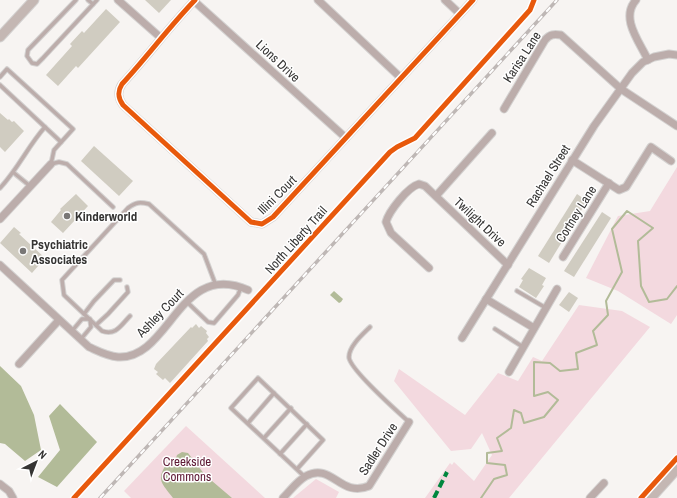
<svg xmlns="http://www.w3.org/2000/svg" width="677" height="498" font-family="'Archivo Narrow',sans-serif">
	<rect width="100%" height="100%" fill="#f7f4f2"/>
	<!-- green -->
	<g fill="#f3d9df">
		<path d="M677,167V315L671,324L618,291L586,278L618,216L650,211Z"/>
		<path d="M579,305L622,311L650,327L509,498H425L450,463L452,465L454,462L474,481L492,455L482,433L471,449L451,451L394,381L399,369L465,415L498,373L518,381L533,357L542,361Z"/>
		<path d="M186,426L265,498H131L124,491Z"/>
		<path d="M316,479L339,492L336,498H293Z"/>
	</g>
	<!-- water -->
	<g fill="#b2bb98">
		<path d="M334,291L343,299L341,302L339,303L330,295Z"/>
		<path d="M0,366L21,386L34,415L41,450L25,461L5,444L0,443Z"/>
		<path d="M60,404L97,442L57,487L38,477L60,450L49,416Z"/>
		<path d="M182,452L188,453L205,475L232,498H173C162,483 155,480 168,462L175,461L177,455Z"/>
	</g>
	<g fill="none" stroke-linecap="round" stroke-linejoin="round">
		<!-- stream -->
		<path stroke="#b2bb98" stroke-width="2" d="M481,498L494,479L507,475L505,465L487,463V453L502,451L497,438L511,428L514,410L521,413L524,423L544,417L558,400L548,392L534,396V362L550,363L560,371L578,369L576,353L597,345L593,331L608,315L606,301L622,272L612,229L627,211L653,228L638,241L641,286L649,302L667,299L677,286"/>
	</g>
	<!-- building -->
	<g fill="#d0ccc1">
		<path d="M145,0H171L159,13Z"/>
		<path d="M106,9L120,22L78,68L76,66L58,86L46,75L72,46L70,44L82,31L84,33Z"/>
		<path d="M0,113L8,120L9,119L12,122L14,121L24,131L5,152L0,147Z"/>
		<path d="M94,146L133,181L119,196L81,161Z"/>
		<path d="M76,194L88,206L63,233L51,222L61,210L60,209Z"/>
		<path d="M577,194L587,201L549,263L538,256Z"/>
		<path d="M602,212L611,218L574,277L564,271Z"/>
		<path d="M14,227L21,233L19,234L45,258L32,273L0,243Z"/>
		<path d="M529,268L546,278L542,285L544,286L536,298L519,287L523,280L521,279Z"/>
		<path d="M569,292L578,298L569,312L559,305Z"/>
		<path d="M196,324L199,328L201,326L207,331L206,333L209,337L207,339L208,341L170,383L165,378L163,380L156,374L158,372L154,369L156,364L191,327L192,328Z"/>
	</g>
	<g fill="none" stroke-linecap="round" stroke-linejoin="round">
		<defs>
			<g id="lane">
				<path d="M76,0L28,50L27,56L32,63L37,64L43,58L97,0"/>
				<path d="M88,0L93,4"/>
				<path d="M0,77L7,69L73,129L54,150L51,164L59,162L67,164L113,207"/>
				<path d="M0,85L61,142"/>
				<path d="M14,173L30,186"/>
				<path d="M0,188C18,169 28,146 45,127"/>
				<path d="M517,291L546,308"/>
				<path d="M187,302L208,322L214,323L238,295L241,287"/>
				<path d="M84,314L94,301L114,280H120"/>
				<path d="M130,316C121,325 116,336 102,331L64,295L62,280L128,208C136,202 140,202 149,204L204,254L215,283"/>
				<path d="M96,325L108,314L128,292L127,287"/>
				<path d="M370,327C363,334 349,346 349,357C349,369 398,412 409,422"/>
				<path d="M495,329L523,347"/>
				<path d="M72,331L82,319H90L91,327L81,339"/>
				<path d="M248,423L274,393"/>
				<path d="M264,438L291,408"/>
				<path d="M280,454L307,424"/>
				<path d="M298,468L323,440L258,378L231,408L305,477"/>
			</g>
			<g id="street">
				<path d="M118,0L161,38"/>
				<path d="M195,0C169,27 147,57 122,84C117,92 118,98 123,105L251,222L262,224L273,217L473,0"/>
				<path d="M318,0L401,78"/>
				<path d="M445,0L460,14"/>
				<path d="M636,0C620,18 639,41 648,60"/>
				<path d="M194,1L346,138"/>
				<path d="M504,109L545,40C550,34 554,34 561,35L621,89L677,126"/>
				<path d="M572,160L619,190L626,187L651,147L671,161"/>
				<path d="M436,196L492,133"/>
				<path d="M0,219L51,164"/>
				<path d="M563,257L609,183"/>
				<path d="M0,265L89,347C98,351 107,356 118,357C170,360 179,259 248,290"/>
				<path d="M429,268L391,233L386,222C389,211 408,187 419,184L425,186L508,265"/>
				<path d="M486,299L534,328"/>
				<path d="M462,338L594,126L632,73L643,62L654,57L669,54L677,55"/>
				<path d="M19,364L59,320"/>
				<path d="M509,372L557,289"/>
				<path d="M0,484L9,491L13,498"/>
				<path d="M283,498C290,491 297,481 306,476C332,462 340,498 369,486L409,422"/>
				<path d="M590,498L604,483"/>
			</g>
			<g id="secondary">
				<path d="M0,37L34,0"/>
				<path d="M651,498L677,469"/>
			</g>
		</defs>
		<!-- lane casing -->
		<use href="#lane" stroke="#d3d1d0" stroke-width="5.5"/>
		<!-- street casing -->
		<use href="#street" stroke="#d3d1d0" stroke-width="9"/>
		<!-- secondary casing -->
		<use href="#secondary" stroke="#d3d1d0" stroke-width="11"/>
		<!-- lane -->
		<use href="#lane" stroke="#bcadab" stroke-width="3.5"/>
		<!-- street -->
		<use href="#street" stroke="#bcadab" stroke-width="7"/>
		<!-- secondary -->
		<use href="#secondary" stroke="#c4b7b3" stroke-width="9"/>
		<defs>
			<path id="rail" d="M100,498L557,0"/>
		</defs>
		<!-- rail casing -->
		<use href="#rail" stroke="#beb7b5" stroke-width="3.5"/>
		<!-- rail -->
		<use href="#rail" stroke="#fff" stroke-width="2" stroke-dasharray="6" stroke-linecap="butt"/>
		<!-- quiet -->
		<path stroke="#00873e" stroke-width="4" stroke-dasharray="8 4" stroke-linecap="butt" d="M434,498L447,472"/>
		<defs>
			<g id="cycleway">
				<path d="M195,0C169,27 147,57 122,84C117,92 118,98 123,105L251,222L262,224L273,217L473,0"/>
				<path d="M74,498L390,152L397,147L415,138L530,10L534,0"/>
				<path d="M641,498L677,458"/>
			</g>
		</defs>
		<!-- cycleway casing -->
		<use href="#cycleway" stroke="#fff" stroke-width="8"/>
		<!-- cycleway -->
		<use href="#cycleway" stroke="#e8590c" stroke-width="5"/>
	</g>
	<!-- markers -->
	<g fill="#797776" stroke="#fff" stroke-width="1.5">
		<circle cx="67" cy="216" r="4"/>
		<circle cx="23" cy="251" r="4"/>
	</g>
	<g text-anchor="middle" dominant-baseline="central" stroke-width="3" stroke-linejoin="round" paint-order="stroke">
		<!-- street labels -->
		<g font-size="13" fill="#353433" stroke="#fff">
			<text transform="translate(522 57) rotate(-57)">Karisa Lane</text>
			<text transform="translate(278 61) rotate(43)">Lions Drive</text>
			<text transform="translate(548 176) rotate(-58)">Rachael Street</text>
			<text transform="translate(277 195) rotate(-45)">Illini Court</text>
			<text transform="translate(576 214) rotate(-58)">Cortney Lane</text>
			<text transform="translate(480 222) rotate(43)">Twilight Drive</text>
			<text transform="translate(296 240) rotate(-48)">North Liberty Trail</text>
			<text transform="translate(160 313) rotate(-46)">Ashley Court</text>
			<text transform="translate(378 449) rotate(-57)">Sadler Drive</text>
		</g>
		<!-- poi labels -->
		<g font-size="13" font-weight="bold" fill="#353433" stroke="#fff" text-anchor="start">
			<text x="75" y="216">Kinderworld</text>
			<text x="31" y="244">Psychiatric<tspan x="31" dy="15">Associates</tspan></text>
		</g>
		<!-- park labels -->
		<g font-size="13" fill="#5d1934" stroke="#fff">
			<text x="187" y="461">Creekside<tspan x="187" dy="15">Commons</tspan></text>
		</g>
	</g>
	<!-- north arrow -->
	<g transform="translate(36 462) rotate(42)" stroke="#ffffff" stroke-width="3" paint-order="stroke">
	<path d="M0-3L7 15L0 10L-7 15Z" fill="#353433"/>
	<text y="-6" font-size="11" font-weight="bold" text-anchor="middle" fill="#353433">N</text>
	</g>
</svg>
